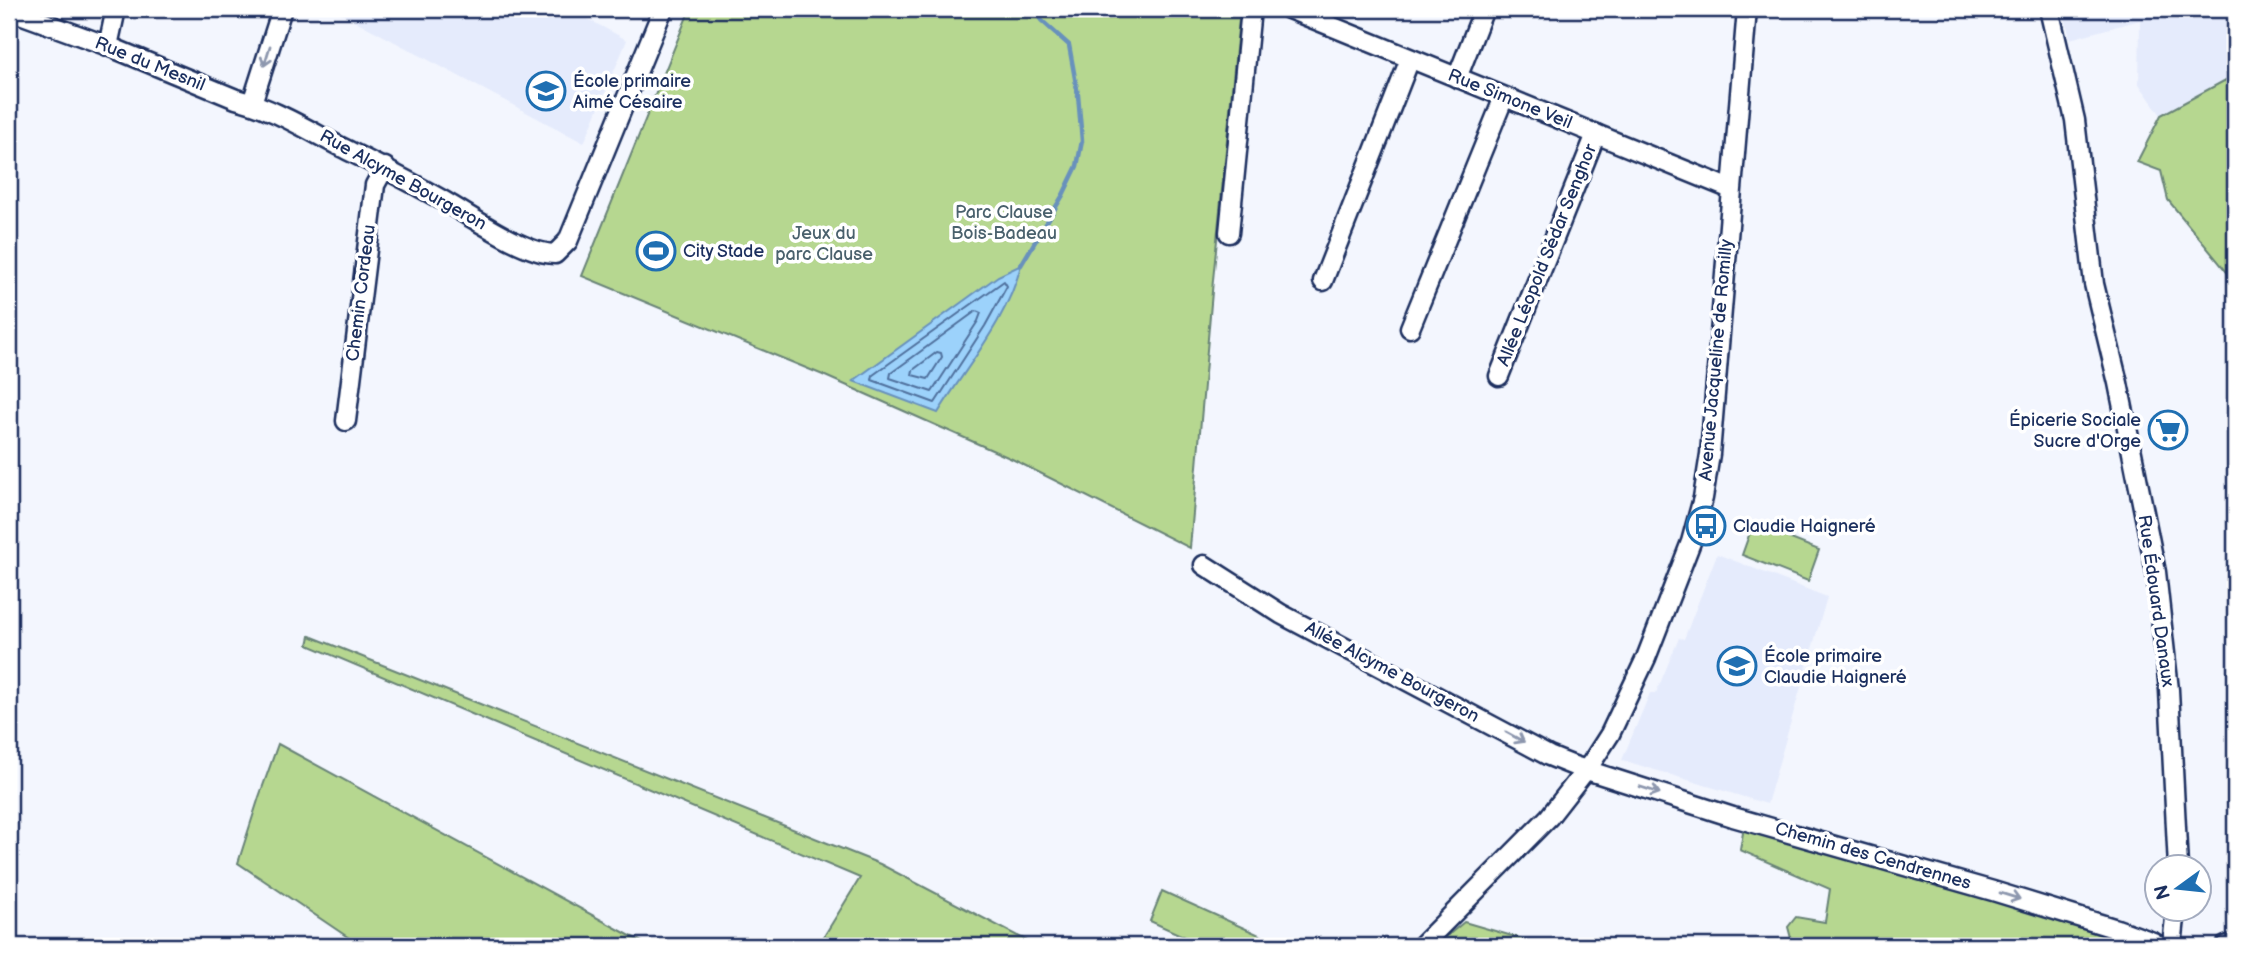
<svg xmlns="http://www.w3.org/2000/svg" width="2244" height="955" font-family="'Balsamiq Sans',sans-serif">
	<rect width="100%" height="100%" fill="#f3f6fe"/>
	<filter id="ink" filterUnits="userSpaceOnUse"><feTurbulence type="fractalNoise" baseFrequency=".0143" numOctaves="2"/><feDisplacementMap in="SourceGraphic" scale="14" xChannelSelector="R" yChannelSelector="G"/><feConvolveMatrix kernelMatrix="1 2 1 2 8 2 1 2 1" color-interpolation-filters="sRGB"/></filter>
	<g filter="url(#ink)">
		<!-- built -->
		<g fill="#e5ebfc">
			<path d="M333,9H569L627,40L584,143Z"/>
			<path d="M2063,9H2235V75L2161,115L2139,84L2140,20L2070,39Z"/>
			<path d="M1717,554L1827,597L1767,804L1622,760L1650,693H1656L1679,638L1684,639Z"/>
		</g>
		<!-- green -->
		<g fill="#b6d790" stroke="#688377" stroke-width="2">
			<path d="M690,9H1240L1213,280L1190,548L1012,459L823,375L582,276Z"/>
			<path d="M2235,75V282L2168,200L2161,171L2137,162L2161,115Z"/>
			<path d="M1753,524L1819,550L1808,581L1742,555Z"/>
			<path d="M310,636L880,864L1037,946H818L860,878L308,645Z"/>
			<path d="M278,744L649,946H361L238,863L259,797Z"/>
			<path d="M1744,827L2145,946H1793L1788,927L1796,917L1825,922L1830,889L1740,850Z"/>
			<path d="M1162,891L1275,942L1274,946H1205L1150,921Z"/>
			<path d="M1464,922L1547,946H1435Z"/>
		</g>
		<!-- water -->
		<path fill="#9cd2fb" stroke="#6891bc" stroke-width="2" d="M1021,265C1008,319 966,367 938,413L853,381L998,276Z"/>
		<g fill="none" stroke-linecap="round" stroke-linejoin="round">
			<!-- shore -->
			<g stroke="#4f709d" stroke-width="2">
				<path d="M1004,281L1007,286L985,326L935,403L872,380L873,375Z"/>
				<path d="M976,311L981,313L978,321L932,392L890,378L891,373Z"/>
				<path d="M937,352L941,353L942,357L928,379L912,375L913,370Z"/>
			</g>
			<!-- stream -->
			<path stroke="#6891bc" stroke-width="4.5" d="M1021,265L1063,195L1077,166L1082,141L1078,95L1069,45L1041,20L1034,9"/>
			<defs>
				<g id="street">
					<path d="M1289,9L1731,189"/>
					<path d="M2049,9L2075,120L2094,284L2118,383L2156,572L2169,690L2178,867"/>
					<path d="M9,10L108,46L236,99C273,108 306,129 339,146C375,164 410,181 444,201C472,217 525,254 555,254L568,241L663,9"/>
					<path d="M108,46L116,9"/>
					<path d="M1457,78L1484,9"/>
					<path d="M252,103L282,9"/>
					<path d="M1229,233L1251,9"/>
					<path d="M1323,281L1410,59"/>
					<path d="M1410,328L1504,97"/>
					<path d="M1499,376L1596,134"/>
					<path d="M346,421L375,185L385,167"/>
					<path d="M1204,565L1281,614L1549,756L1574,766L1733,817L1993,891L2117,929L2153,942L2159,946"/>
					<path d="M1421,946L1549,817L1592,762L1610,734L1646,658L1691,542L1703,498L1710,454L1747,9"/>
					<path d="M2172,946L2176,909"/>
					<path d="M2226,946L2235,943"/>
				</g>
			</defs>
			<!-- street casing -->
			<use href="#street" stroke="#1b2f5e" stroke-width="23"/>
			<!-- street -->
			<use href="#street" stroke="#fff" stroke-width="18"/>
		</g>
		<!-- one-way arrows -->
		<defs><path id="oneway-shaft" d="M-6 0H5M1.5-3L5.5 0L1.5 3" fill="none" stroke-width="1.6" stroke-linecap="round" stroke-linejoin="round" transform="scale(1.75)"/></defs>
		<g stroke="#8d97ae">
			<use href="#oneway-shaft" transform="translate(267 56) rotate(107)"/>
			<use href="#oneway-shaft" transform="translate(1515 737) rotate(29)"/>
			<use href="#oneway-shaft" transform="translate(1650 790) rotate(18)"/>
			<use href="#oneway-shaft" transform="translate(2010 896) rotate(17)"/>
		</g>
	</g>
	<!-- icons -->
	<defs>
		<symbol id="school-ring" viewBox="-11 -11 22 22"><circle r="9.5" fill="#fff" stroke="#1f6fb2" stroke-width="1.5"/><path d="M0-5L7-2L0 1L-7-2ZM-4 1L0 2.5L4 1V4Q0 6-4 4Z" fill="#1f6fb2"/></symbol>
		<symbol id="stadium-ring" viewBox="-11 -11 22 22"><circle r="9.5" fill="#fff" stroke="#1f6fb2" stroke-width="1.5"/><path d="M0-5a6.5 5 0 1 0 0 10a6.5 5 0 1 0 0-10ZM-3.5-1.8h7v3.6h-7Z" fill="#1f6fb2"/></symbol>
		<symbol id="supermarket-ring" viewBox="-11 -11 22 22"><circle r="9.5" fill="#fff" stroke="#1f6fb2" stroke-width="1.5"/><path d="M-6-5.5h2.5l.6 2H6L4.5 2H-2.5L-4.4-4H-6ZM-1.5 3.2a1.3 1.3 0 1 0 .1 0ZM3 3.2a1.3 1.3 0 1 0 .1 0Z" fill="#1f6fb2"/></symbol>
		<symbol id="bus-ring" viewBox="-11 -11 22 22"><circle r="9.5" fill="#fff" stroke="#1f6fb2" stroke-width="1.5"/><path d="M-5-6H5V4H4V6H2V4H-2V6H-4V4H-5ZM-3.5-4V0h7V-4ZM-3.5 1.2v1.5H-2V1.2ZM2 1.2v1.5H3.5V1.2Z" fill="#1f6fb2"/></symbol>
	</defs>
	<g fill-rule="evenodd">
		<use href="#school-ring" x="524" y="69" width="44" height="44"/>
		<use href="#stadium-ring" x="634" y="229" width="44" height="44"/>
		<use href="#supermarket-ring" x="2146" y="408" width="44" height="44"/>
		<use href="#bus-ring" x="1684" y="504" width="44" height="44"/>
		<use href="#school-ring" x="1715" y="644" width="44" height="44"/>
	</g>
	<g text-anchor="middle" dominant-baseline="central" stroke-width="7" stroke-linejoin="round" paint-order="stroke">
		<!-- street labels -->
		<g font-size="18" fill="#1b2f5e" stroke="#fff">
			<text transform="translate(150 64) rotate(22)">Rue du Mesnil</text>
			<text transform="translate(1510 99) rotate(22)">Rue Simone Veil</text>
			<text transform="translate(403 180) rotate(29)">Rue Alcyme Bourgeron</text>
			<text transform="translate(1547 255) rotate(-68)">Allée Léopold Sédar Senghor</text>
			<text transform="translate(361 293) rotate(-83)">Chemin Cordeau</text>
			<text transform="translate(1716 360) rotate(-85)">Avenue Jacqueline de Romilly</text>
			<text transform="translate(2156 601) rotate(82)">Rue Édouard Danaux</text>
			<text transform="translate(1392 672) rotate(28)">Allée Alcyme Bourgeron</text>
			<text transform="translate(1873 856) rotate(16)">Chemin des Cendrennes</text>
		</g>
		<!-- poi labels -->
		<g font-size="18" fill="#1b2f5e" stroke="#fff" text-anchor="start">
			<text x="573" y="81">École primaire<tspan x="573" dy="21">Aimé Césaire</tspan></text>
			<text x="683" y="251">City Stade</text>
			<text x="2141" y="420" text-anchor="end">Épicerie Sociale<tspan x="2141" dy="21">Sucre d'Orge</tspan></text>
			<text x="1733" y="526">Claudie Haigneré</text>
			<text x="1764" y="656">École primaire<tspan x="1764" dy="21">Claudie Haigneré</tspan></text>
		</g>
		<!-- park labels -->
		<g font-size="18" fill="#4a616d" stroke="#fff">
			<text x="1004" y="212">Parc Clause<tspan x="1004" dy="21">Bois-Badeau</tspan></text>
			<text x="824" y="233">Jeux du<tspan x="824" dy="21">parc Clause</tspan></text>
		</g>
	</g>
	<!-- margin -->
	<rect width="2244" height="955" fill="none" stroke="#fff" stroke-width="35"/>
	<rect x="18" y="18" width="2209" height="920" fill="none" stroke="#1b2f5e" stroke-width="2.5" filter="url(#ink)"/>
	<!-- north arrow -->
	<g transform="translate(2178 888) rotate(255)"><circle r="33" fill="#ffffff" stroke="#a4acbf" stroke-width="2"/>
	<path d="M0-5L12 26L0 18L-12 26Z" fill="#1f6fb2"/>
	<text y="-10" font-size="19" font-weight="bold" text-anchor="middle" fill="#1b2f5e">N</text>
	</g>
</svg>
